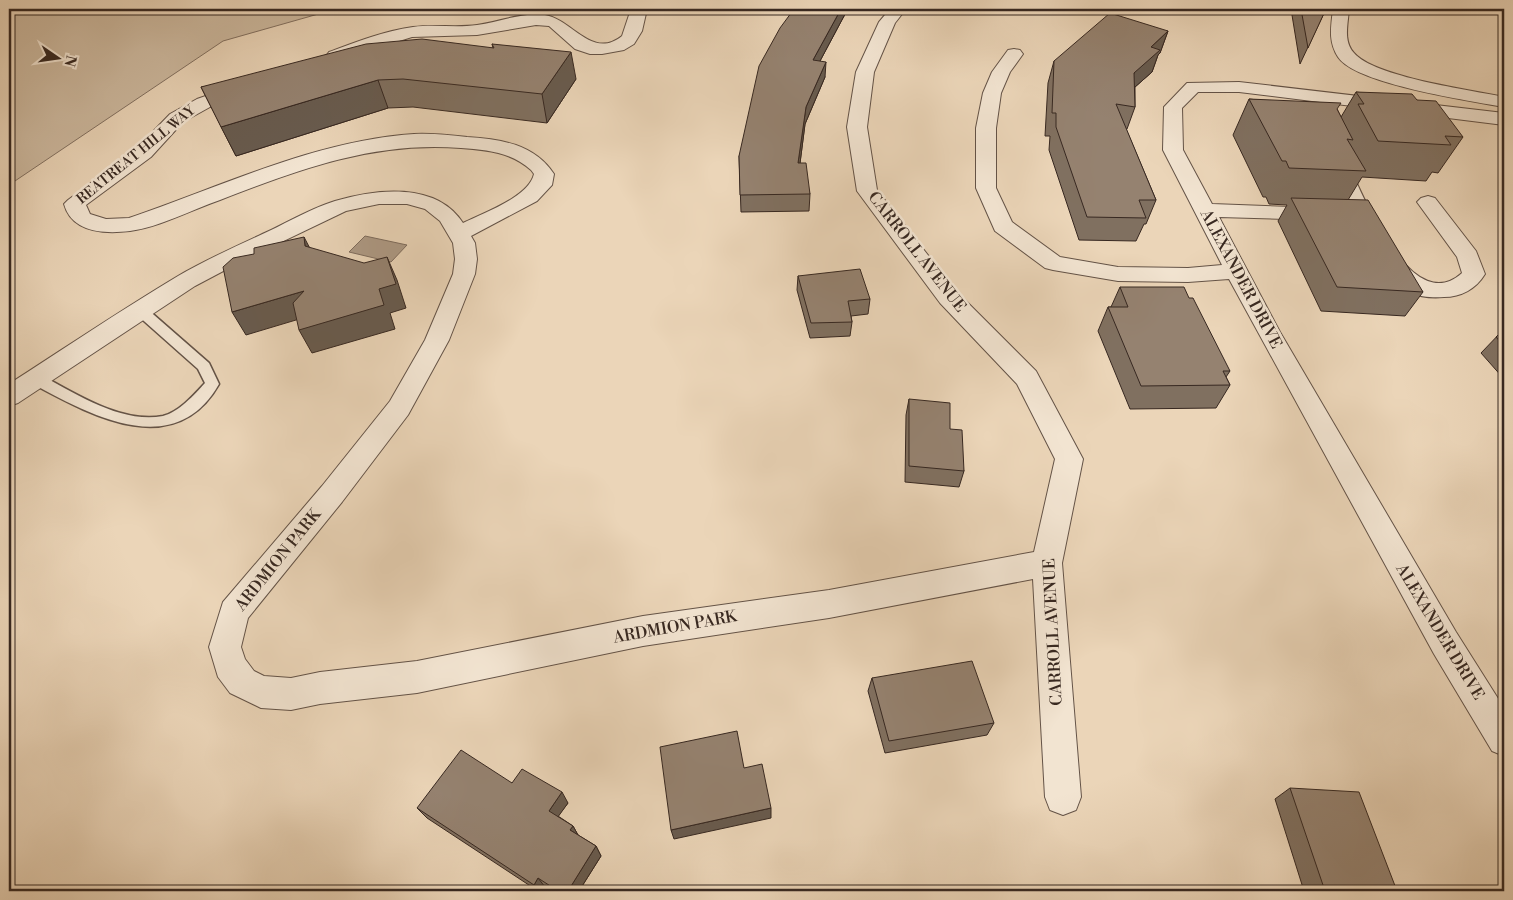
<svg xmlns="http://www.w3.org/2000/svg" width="1513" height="900" font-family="'Libre Bodoni',serif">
	<rect width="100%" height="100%" fill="#ebd5b8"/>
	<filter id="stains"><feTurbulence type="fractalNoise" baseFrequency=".004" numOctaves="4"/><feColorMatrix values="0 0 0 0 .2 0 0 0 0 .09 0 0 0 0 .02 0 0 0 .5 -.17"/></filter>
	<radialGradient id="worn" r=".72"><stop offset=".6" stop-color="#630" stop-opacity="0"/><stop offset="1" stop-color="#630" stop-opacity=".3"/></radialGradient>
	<!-- green -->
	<path fill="#ccb89e" stroke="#827060" d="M9,9H336L223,41L9,185Z"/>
	<!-- water -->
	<path fill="#ae9a85" stroke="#7e6c5d" d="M365,236L407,245L391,262L349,252Z"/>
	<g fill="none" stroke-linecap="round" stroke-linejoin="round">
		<defs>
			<path id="lane" d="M141,307L146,308L209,363L219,384C174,463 89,414 31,383L29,379L31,375H41C76,394 122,424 163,416C179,412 194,395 205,383L198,369L136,314L134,311Z"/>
			<g id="street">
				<path d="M631,9H647L642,31L634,44L624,50L602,54H590L575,49L549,26L536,25L477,35L412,37L335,61L329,60L326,56L329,52C356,42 384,31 413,27C434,24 456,28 477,25C499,22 522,12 545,15C573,20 592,60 622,36Z"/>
				<path d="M890,9H906L895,23L874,72L867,127L877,190L956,291L1036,371L1083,459L1062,563L1081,797L1076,810L1063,815L1050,810L1045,797L1033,579L829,618L643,646L417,693L320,704L291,710L261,708L230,693L218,677L209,647L223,602L322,486L390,401L425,340L453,274L455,259L453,243L440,221L425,209L407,204H379L346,211L246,259L195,286L18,403L9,406V384C65,348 121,310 178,276C207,259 239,245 269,231C290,221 312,208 335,201C375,189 436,181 463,223C483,213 529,197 534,174L531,170C511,152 487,150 461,148C374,141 300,169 220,200C191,210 160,227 130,231C105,234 72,233 64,204L68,200L137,148L170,114L197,99L243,83L249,84L252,88L249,92L210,107L183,122L151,157L86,205L90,214L106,219L129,218C223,186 314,141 414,134C432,133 449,135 467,137C501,139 534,144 554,174L552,185L537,201L471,236L475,243L477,259L475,274L449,340L408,415L342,502L248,618L241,647L245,659L254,671L264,676L291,678L320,672L417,661L643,616L829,590L1034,552L1055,459L1017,384L940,303L857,191L847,127L856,72L879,22Z"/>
				<path d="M1333,9H1349C1348,24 1343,41 1354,53C1374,77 1471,90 1504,97V107C1471,101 1355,84 1338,57C1328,41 1331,27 1333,9Z"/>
				<path d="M1014,49L1020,50L1023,54L1010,72L1001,93L996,128V188L1012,222L1060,257L1118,267L1188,268L1222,265L1163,150L1164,107L1187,83L1239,82L1504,113V125L1239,92H1198L1182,108L1183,150L1212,204L1318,208L1326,209L1329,214L1326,219L1318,220L1219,217L1280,332L1456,632L1504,708V756L1492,751L1434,654L1229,279L1188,282L1118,281L1053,270L1045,268L995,231L976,188V128L983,93L992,72L1008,50Z"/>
				<path d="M1337,155L1344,157L1347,161C1362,194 1411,319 1462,273L1457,257L1417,202L1421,198L1428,196L1435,198L1476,251L1485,274C1476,289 1461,297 1444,297C1433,298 1420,297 1410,292C1370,271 1344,201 1327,161L1330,157Z"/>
			</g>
		</defs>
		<!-- lane casing -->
		<use href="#lane" stroke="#645347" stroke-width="3"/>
		<!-- street casing -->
		<use href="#street" stroke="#645347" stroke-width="2"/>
		<!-- lane -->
		<use href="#lane" fill="#f2e4d1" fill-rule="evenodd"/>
		<!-- street -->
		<use href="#street" fill="#f2e4d1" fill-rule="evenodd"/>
	</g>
	<!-- wall -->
	<g fill="#807060" stroke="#372821">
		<path d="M1291,9H1326L1300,64Z"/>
		<path d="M844,16L820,61L825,77L805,124L800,163L810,194L809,211L741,212L739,156Z"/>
		<path d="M1168,31L1160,53L1158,55L1152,72L1135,87V107L1127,129H1126L1156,200L1146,224H1144L1136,241L1079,240L1049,150L1050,136H1045L1048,83L1054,61Z"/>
		<path d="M492,44L576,79L547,123L413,107L388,108L236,156L201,87L493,48Z"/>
		<path d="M1356,92L1417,100L1463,137L1438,173L1432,172L1426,181L1362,177L1348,200L1423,292L1405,316L1321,311L1278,221L1287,205L1269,204L1266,197H1263L1233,135L1249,99L1337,109L1341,117Z"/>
		<path d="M798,276L870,299L868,314L851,316L852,322L850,336L810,338L797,290Z"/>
		<path d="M1120,287L1230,371L1226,377L1230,385L1216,408L1130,409L1098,331L1108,307H1111Z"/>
		<path d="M1504,329V379L1481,353Z"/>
		<path d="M909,399L950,429L964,471L959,487L905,482L906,415Z"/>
		<path d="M872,678L994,723L987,735L885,753L868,691Z"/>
		<path d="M512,783L568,803L558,816L573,826L578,835L596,846L601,856L579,891H552L545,887L542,891H538L427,818L417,808Z"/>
		<path d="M1290,788L1397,891H1304L1275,799Z"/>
	</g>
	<!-- shaded-wall -->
	<g fill="#685b4e" stroke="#372821">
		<path d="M464,9H481L465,12Z"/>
		<path d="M841,9H851L844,16L812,76L813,60Z"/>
		<path d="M1168,31L1160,53L1158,55L1152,72L1126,95L1134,73L1151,47Z"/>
		<path d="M571,52L576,79L547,123L542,94Z"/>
		<path d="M826,62L825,77L805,124L798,179V163L806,107Z"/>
		<path d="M378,80L388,108L236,156L221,127Z"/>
		<path d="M304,237L316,260L305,246Z"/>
		<path d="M387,257L397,280L406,308L390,313L395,329L312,353L299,330L379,289Z"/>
		<path d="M304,291L316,314L246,335L232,312Z"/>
		<path d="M562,792L568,803L555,821L549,811Z"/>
		<path d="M771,808V818L674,839L671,830Z"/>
		<path d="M573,826L578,835L570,830Z"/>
		<path d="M596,846L601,856L579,891H568Z"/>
		<path d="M538,878L545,887L542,891H539L534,885Z"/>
	</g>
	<!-- building -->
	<g fill="#958270" stroke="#372821">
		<path d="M794,9H841L813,60L826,62L806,107L798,163H806L810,194L740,195L739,156L759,66L780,28Z"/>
		<path d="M1301,9H1326L1308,48Z"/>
		<path d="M1110,13L1168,31L1151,47L1160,50L1134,73L1135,107L1116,104L1156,200H1139L1146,218L1087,217L1056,127V113H1052L1054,61Z"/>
		<path d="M422,39L494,48L492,44L571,52L542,94L403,79L378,80L221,127L201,87L366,44Z"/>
		<path d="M1356,92L1412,94L1417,100L1436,101L1463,137L1445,136L1451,145L1378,141L1358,104H1364Z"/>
		<path d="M1249,99L1341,103L1337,109L1353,140L1347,139L1366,171L1289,168L1286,161H1282Z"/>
		<path d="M1291,198L1368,200L1423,292L1337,287Z"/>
		<path d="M304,237L305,246L364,263L387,257L396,284L379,289L384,305L299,330L293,303L304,291L232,312L223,267L233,258L254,254V248Z"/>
		<path d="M860,269L870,299L848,301L852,322L811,323L798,276Z"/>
		<path d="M1120,287H1184L1189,298H1193L1230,371H1223L1230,385L1141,386L1108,307H1128Z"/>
		<path d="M1504,329V346L1496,337Z"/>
		<path d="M909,399L950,403V429L962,430L964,471L909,466Z"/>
		<path d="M972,661L994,723L889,741L872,678Z"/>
		<path d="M737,731L744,768L762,764L771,808L671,830L660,747Z"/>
		<path d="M461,750L512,783L522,769L562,792L549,811L573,826L570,830L596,846L568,891H558L538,878L534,885L417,808Z"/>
		<path d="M1290,788L1359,792L1397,891H1325Z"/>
	</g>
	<g text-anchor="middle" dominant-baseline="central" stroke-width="5" stroke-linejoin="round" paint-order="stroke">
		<!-- far-street labels -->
		<g font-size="14" fill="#372821" stroke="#f2e4d1">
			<text transform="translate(136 155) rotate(-39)">REATREAT HILL WAY</text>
		</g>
		<!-- street labels -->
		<g font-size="16" fill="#372821" stroke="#f2e4d1">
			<text transform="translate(917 252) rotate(52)">CARROLL AVENUE</text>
			<text transform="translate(1241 279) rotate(62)">ALEXANDER DRIVE</text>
			<text transform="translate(278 560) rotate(-51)">ARDMION PARK</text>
			<text transform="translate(675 627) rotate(-10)">ARDMION PARK</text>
			<text transform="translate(1053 632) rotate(-93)">CARROLL AVENUE</text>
			<text transform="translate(1440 632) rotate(59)">ALEXANDER DRIVE</text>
		</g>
	</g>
	<!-- margin -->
	<rect width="1513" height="900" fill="none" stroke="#ebd5b8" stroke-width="30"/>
	<rect x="10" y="10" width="1493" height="880" fill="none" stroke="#372821" stroke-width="2.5"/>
	<rect x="15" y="15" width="1483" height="870" fill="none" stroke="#372821"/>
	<!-- north arrow -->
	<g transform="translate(58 58) rotate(103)" stroke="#f2e4d1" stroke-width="4" paint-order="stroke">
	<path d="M0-4L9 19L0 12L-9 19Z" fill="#372821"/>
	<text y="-8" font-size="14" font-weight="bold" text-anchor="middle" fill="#372821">N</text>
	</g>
	<rect width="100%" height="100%" filter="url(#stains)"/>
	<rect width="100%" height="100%" fill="url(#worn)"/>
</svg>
